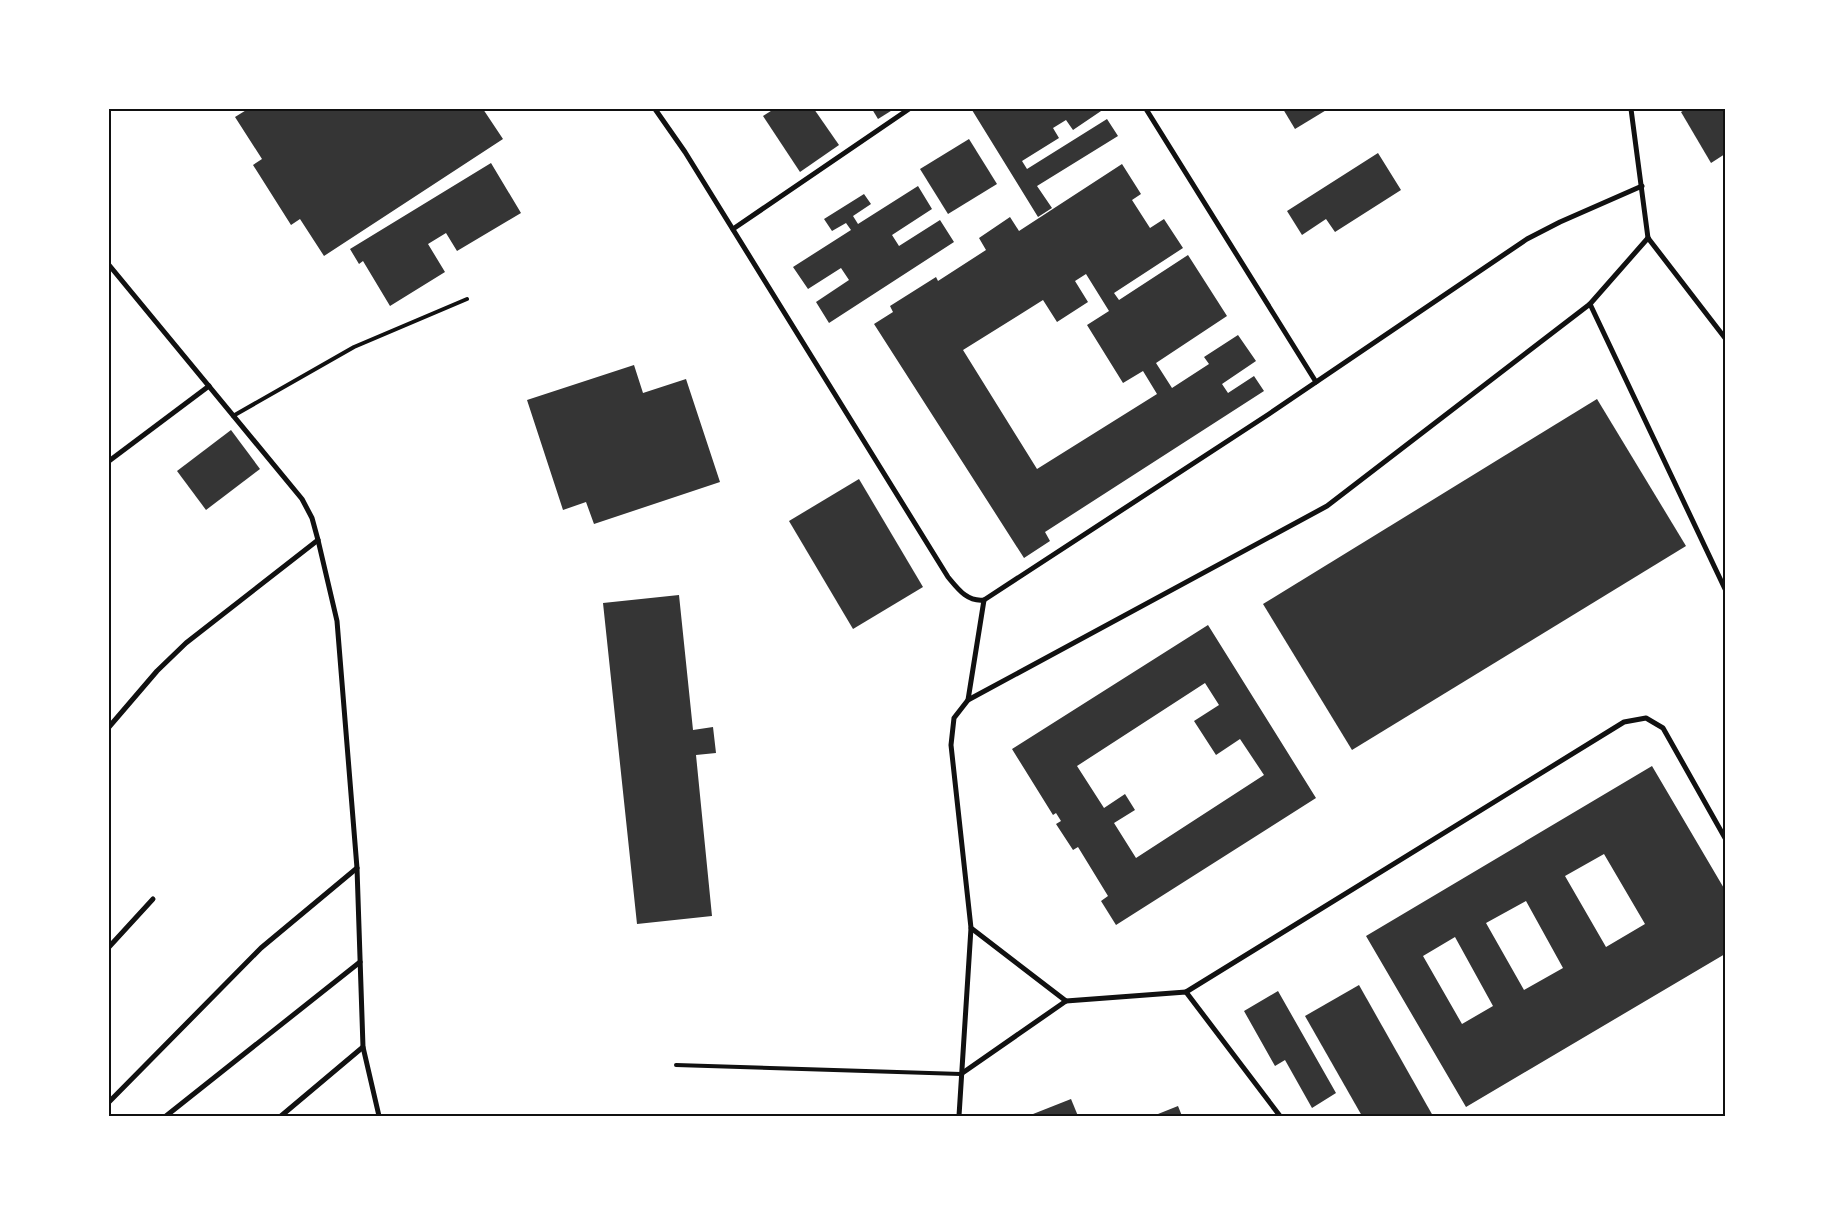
<svg xmlns="http://www.w3.org/2000/svg" width="1834" height="1225" font-family="Commissioner,sans-serif">
	<rect width="100%" height="100%" fill="#fff"/>
	<!-- building -->
	<g fill="#353535" fill-rule="evenodd">
		<path d="M248,109H483L503,139L324,256L300,219L291,225L253,165L262,159L235,117Z"/>
		<path d="M774,109H814L839,145L800,172L763,116Z"/>
		<path d="M872,109H894L878,119Z"/>
		<path d="M974,109H1104L1073,130L1066,120L1053,128L1059,138L1022,161L1027,169L1107,119L1118,136L1037,186L1052,208L1038,217L972,110Z"/>
		<path d="M1283,109H1328L1295,129Z"/>
		<path d="M1686,109H1725V154L1711,163L1681,112Z"/>
		<path d="M969,139L997,184L948,214L920,169Z"/>
		<path d="M1378,153L1401,190L1335,232L1326,219L1302,235L1287,211Z"/>
		<path d="M491,163L521,213L457,251L446,233L428,244L445,272L390,306L363,261L359,264L350,249Z"/>
		<path d="M1122,164L1141,194L1132,200L1150,228L1164,219L1183,248L1114,293L1119,300L1188,255L1227,316L1156,363L1172,388L1209,364L1204,357L1238,335L1256,361L1222,384L1228,393L1254,376L1264,391L1045,532L1050,541L1024,558L874,324L893,312L890,306L936,277L938,281L986,250L979,238L1010,217L1019,231ZM1086,274L1109,311L1087,325L1123,383L1143,371L1157,394L1037,469L963,350L1043,300L1057,322L1088,302L1075,281Z"/>
		<path d="M918,186L932,209L892,235L899,246L940,220L954,242L829,323L816,302L849,280L841,268L808,289L793,267L851,230L846,223L832,231L824,219L864,194L871,204L853,216L858,224Z"/>
		<path d="M634,365L643,393L686,379L720,482L594,524L586,502L563,510L527,400Z"/>
		<path d="M1597,399L1686,546L1352,750L1263,604Z"/>
		<path d="M231,430L260,469L206,510L177,471Z"/>
		<path d="M859,479L923,587L853,629L789,521Z"/>
		<path d="M679,595L693,730L713,727L716,753L696,755L712,916L637,924L603,603Z"/>
		<path d="M1208,625L1316,798L1116,925L1101,901L1108,896L1078,847L1073,850L1056,824L1061,821L1056,813L1053,815L1012,749ZM1205,683L1219,705L1194,721L1216,755L1240,739L1264,775L1136,858L1114,823L1135,810L1125,794L1104,808L1077,766Z"/>
		<path d="M1652,766L1725,890V954L1466,1107L1366,936ZM1604,854L1645,924L1606,947L1565,876ZM1526,901L1563,968L1524,990L1486,923ZM1455,937L1493,1006L1462,1024L1423,956Z"/>
		<path d="M1359,985L1433,1116H1362L1305,1016Z"/>
		<path d="M1278,991L1336,1093L1312,1108L1285,1060L1275,1066L1244,1011Z"/>
		<path d="M1071,1099L1078,1116H1028Z"/>
		<path d="M1178,1106L1182,1116H1153Z"/>
	</g>
	<g fill="none" stroke-linecap="round" stroke-linejoin="round">
		<!-- service -->
		<g stroke="#111" stroke-width="4">
			<path d="M233,416L354,347L467,299"/>
			<path d="M676,1065L961,1074"/>
		</g>
		<!-- minor -->
		<g stroke="#111" stroke-width="5">
			<path d="M655,109L685,152L948,577C958,589 967,602 984,600L1269,414L1527,239L1560,222L1642,186"/>
			<path d="M1146,109L1316,382"/>
			<path d="M1631,109L1648,238"/>
			<path d="M733,229L909,109"/>
			<path d="M1648,238L1725,338"/>
			<path d="M109,265L302,499L312,518L318,540L337,621L357,868L363,1047L379,1116"/>
			<path d="M1590,304L1725,589"/>
			<path d="M109,461L209,386"/>
			<path d="M968,700L984,600"/>
			<path d="M109,727L157,671L186,643L318,540"/>
			<path d="M109,947L153,899"/>
			<path d="M1186,992L1624,722L1646,718L1663,728L1725,838"/>
			<path d="M1066,1001L971,928L951,745L954,718L968,700L1327,506L1590,304L1648,238"/>
			<path d="M961,1074L1066,1001L1186,992L1280,1116"/>
			<path d="M109,1102L261,948L357,868"/>
			<path d="M166,1116L360,962"/>
			<path d="M281,1116L363,1047"/>
			<path d="M959,1116L971,928"/>
		</g>
	</g>
	<!-- border -->
	<rect width="1834" height="1225" fill="none" stroke="#ffffff" stroke-width="220"/>
	<rect x="110" y="110" width="1614" height="1005" fill="none" stroke="#111" stroke-width="2"/>
</svg>
